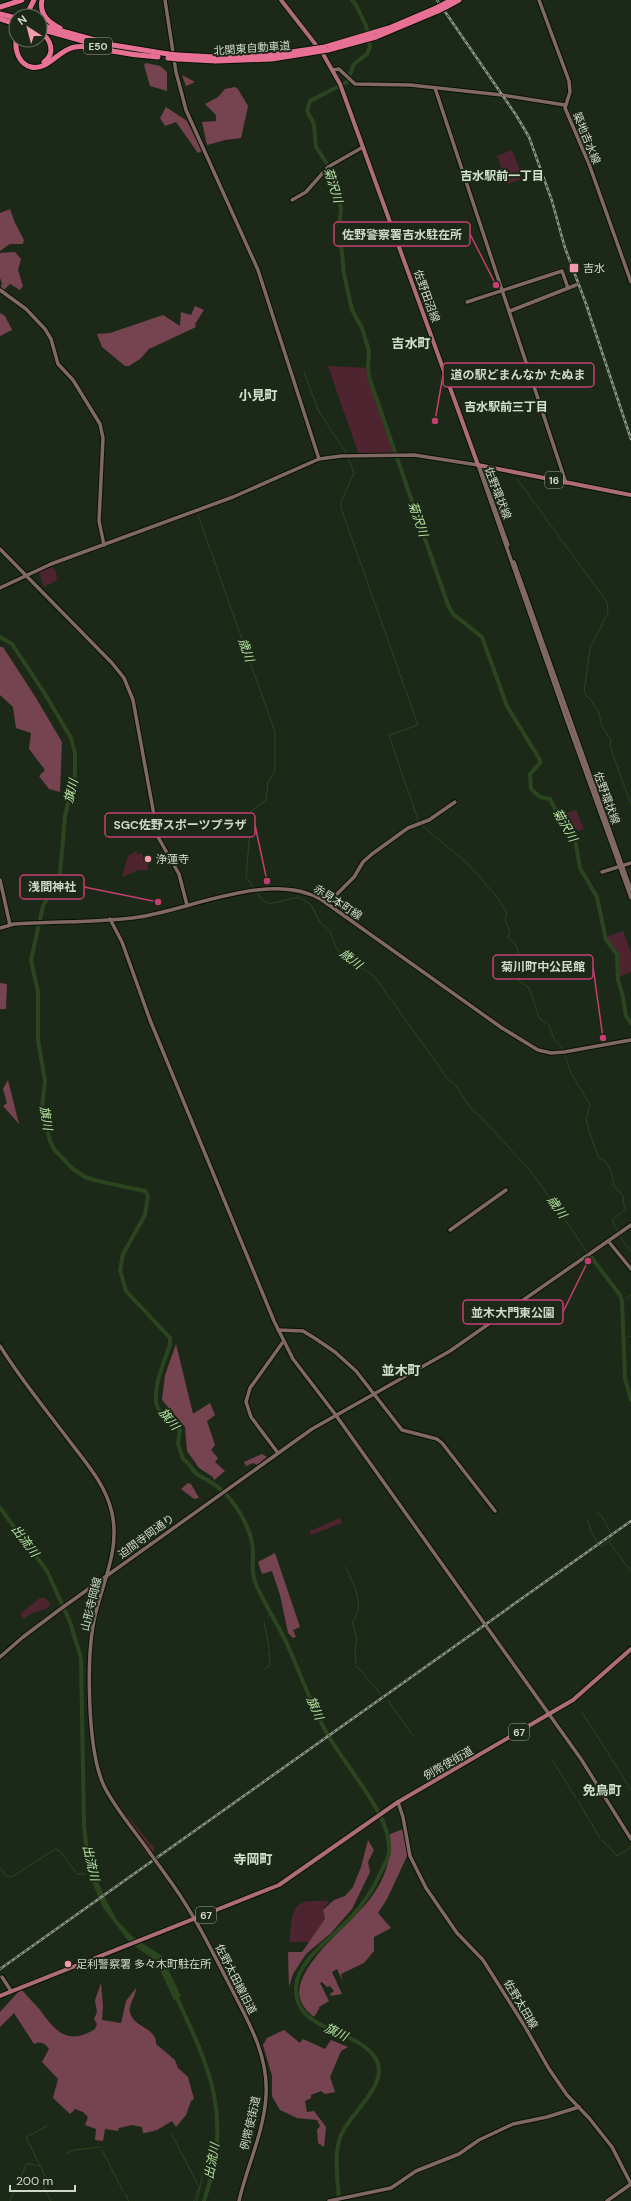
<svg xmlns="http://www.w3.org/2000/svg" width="631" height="2201" font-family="'DM Sans','Noto Sans JP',sans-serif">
	<rect width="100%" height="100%" fill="#1d2918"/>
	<!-- green -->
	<g fill="#4f2431">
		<path d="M512,150L523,178L508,184L497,156Z"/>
		<path d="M328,366L368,368L394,455H359Z"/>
		<path d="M52,567L56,572L57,580L44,587L39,572Z"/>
		<path d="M576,810L584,829L578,831L577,829L564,824L559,815Z"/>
		<path d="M136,851L137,855L142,853L143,857L151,855V861H147L148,870H139L122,877L128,856Z"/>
		<path d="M623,931L631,953V972L618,977V953L606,937Z"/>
		<path d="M340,1518L342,1523L311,1535L310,1531Z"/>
		<path d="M40,1598H45L50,1604L48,1608L32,1613L24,1619L20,1614Z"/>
		<path d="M122,1809L154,1848V1852L150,1855H147L120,1814L149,1854L152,1852Z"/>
		<path d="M316,1901H327L328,1903L323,1909L325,1919L310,1942H290C291,1931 290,1907 302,1903C306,1901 312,1901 316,1901Z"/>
	</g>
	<!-- forest -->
	<g fill="#764351">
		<path d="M146,63L160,66L167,72V91L150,86L144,65Z"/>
		<path d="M182,75L195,82L186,86Z"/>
		<path d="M235,87L238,89L248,106L241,138L225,140L207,145L202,122L216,121V115L205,104L218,97L225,89Z"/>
		<path d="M166,107L187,121L202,151L198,153L176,122L165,126L160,118Z"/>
		<path d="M10,209L15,223L24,240L23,244H10L0,251V213Z"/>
		<path d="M15,252L21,259L18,270L23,286L20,290L10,284L2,292L0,290L2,283L0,278V253Z"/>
		<path d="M195,306L204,310L195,324L196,327L149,349L140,359L129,366H125L102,347L97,334L110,333L163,315L180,326L181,312L191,315Z"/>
		<path d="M0,313L5,316L12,330L0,336Z"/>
		<path d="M0,647H3L36,698L62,742L60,792L49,789L39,776L45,770L29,749L31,733L16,728L13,707L0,695Z"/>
		<path d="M0,983L7,984L6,1009H0Z"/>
		<path d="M8,1080L19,1124L3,1106L7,1103L3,1089Z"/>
		<path d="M176,1344L193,1414L210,1403L215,1415L207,1421L215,1445L211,1450L218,1458L215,1462L225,1471L214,1480L213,1477L199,1468L187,1451L185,1427L162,1400L165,1375Z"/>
		<path d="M262,1454L267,1457L257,1465L253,1463L246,1466L244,1462Z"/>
		<path d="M188,1483L191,1484L199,1498L194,1499L181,1489Z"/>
		<path d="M275,1553L300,1627L293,1630L296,1637L293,1638L288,1633L280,1595L272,1571L262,1574L258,1562Z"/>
		<path d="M403,1829L408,1854L387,1899L378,1913L391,1928L374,1937V1951L364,1963L341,1974L343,1982L337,1969L332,1972L342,1994L331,1996L330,1994L334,1991L330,1986L327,1987L322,1982L320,1983L329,2001L319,2007V2009L314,2017C308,2012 301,2005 300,1998C293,1966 352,1923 370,1899C385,1879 392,1859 390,1834Z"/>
		<path d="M368,1840L374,1850L368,1862L370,1872L352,1909L331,1933L306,1954L293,1974L289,1987L288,1952H302L325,1919L323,1910L334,1900L345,1896L353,1887L361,1867Z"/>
		<path d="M101,1983L103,2007L102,2020L121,2023L126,2001L136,1988C136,1996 128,2005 130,2012C133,2028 157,2027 156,2044L175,2060L178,2068L188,2077L194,2099L191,2101L186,2115L176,2127L172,2121L157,2130L145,2133H143L142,2127L132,2125L119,2128L118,2131L105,2129L103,2141L95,2140L96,2129L85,2125L88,2117L83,2112L75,2109L70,2114L53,2098L58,2079L42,2062L49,2049C45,2043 41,2041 34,2044L14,2013L0,2027V2012L21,1989C27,1996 34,2003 40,2010C56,2032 68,2046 95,2029L97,2024L94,2019L97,2012L95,2000Z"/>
		<path d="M284,2030L300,2043L303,2039L325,2049L331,2040L348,2047L341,2051L330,2077L335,2092L325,2094L321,2091L311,2095V2098L305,2101L307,2112L314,2111L326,2127L324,2147L318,2143L317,2130L320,2126L317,2120L297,2118L280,2110L272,2096V2076L263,2045L267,2038Z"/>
	</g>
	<!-- water -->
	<path fill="#2b461f" d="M87,1856L105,1898L117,1920L133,1937L162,1956L181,1996L174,2000L156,1961L129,1942L102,1906L89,1874Z"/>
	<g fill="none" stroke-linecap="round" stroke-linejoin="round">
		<!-- stream -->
		<g stroke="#2b461f" stroke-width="1">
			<path d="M304,372L318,410L347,454"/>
			<path d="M348,457L354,473L341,502V508L418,725L389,735L419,823L468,864L497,897L507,913L505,920L510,932L508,938C523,946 520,966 518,980L529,988L539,1018L549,1025L554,1039L563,1050"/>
			<path d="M517,479L607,602L608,613L590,648L584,692L598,710L602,726L611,740L610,746L631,805"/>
			<path d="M198,515L275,732V770L268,783L266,800L246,815L250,824V831L246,877L254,888"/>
			<path d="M256,891L262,900L269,904L299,897L311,905L320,922L330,931L336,947L343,957L374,976L448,1079L457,1087L471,1109L482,1118L533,1174L588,1253"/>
			<path d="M565,1056L570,1071L590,1105L586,1119L590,1134L599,1158L605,1161L611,1171L614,1186L624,1197L623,1202L626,1209L612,1220L618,1232"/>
			<path d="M619,1235L631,1251"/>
			<path d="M626,1299L631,1295"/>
			<path d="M630,1336L631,1337"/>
			<path d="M587,1520L593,1535L601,1547L613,1538L602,1516L597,1512"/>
			<path d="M609,1542L631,1571"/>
			<path d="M345,1567C354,1583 366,1607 352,1622L357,1638L355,1652L356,1664"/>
			<path d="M267,1617L270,1614"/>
			<path d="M264,1622L269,1647"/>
			<path d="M356,1666L363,1673"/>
			<path d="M263,1670L270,1665L269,1650"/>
			<path d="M364,1674L366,1677"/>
			<path d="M367,1678L373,1685"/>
			<path d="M374,1686L381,1695"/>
			<path d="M388,1700L413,1736"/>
			<path d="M581,1711L595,1732"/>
			<path d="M596,1734L620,1772"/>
			<path d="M553,1761L576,1798"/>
			<path d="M621,1774L631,1790"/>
			<path d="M578,1801L600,1838"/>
			<path d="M602,1840L617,1856L631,1847"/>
			<path d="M0,1868L6,1876L12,1877L55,1849L60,1851L77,1874H86"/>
			<path d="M171,2133L199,2187L194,2201"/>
			<path d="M102,2150L123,2191"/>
			<path d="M66,2154L74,2150L100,2147"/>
			<path d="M45,2176L26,2137L47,2126"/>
			<path d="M46,2179L41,2182L51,2201"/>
			<path d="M125,2194L129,2201"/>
			<path d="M10,2201L27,2163L39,2166"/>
			<path d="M197,2201L209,2145"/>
		</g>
		<!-- river -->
		<g stroke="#2b461f" stroke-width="4">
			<path d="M352,0L356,5L366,26L370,47L367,54L354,64L347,82L310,101L307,111L314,124L316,147L331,170L339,201L341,209L338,235L342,252L344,274L352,310L362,328L369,351L368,368L369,377L448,605L453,614L482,637L507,706L540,760V763L530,774L531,789L540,797L550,799L560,819L575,839L580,868L597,897L606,940L617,954L618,980L623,997L626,1016L631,1023"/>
			<path d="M0,637L12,644L45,694L71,738L75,753V774L65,816L60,874L43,906L31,960L38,992V1040L45,1081L42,1107L50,1141L54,1149L73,1169L85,1177L98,1181L140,1190L145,1191L148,1196L145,1215L123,1254L120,1270L126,1291L170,1338V1345C165,1359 148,1398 160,1411C166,1418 174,1423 180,1430L178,1444L183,1459C190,1463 191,1470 198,1475C205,1479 214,1483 220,1489C235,1501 248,1524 252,1542C255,1556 250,1568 255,1582C264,1604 278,1624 288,1646C300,1673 310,1701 324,1728C340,1761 394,1816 389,1853C388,1860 383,1867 380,1874C373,1889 365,1902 353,1915C337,1934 297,1960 296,1987C293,2034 360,2027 377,2061C388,2086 350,2113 341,2135C333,2155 338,2179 339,2201"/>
			<path d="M591,1257L620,1295L622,1301L625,1378L631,1400"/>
			<path d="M0,1508L47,1571L70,1622L81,1658L84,1825L88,1861"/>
			<path d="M175,1994C211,2071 233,2115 204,2201"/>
		</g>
		<defs>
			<g id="secondary">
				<path d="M165,0L176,72L186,110L258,270L319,459"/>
				<path d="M539,0L569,81L570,92L565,108L589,164L631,282"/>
				<path d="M333,70L339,69L355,84L410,85L502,95L565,105"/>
				<path d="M435,88L566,483"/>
				<path d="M292,200L306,192L328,167L363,147"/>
				<path d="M0,290L26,309L45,329L51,339L58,364L73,380L100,424L103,438L99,521L104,545"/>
				<path d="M467,302L562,271L568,288"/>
				<path d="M510,311L576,285"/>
				<path d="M478,465L566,718L631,898"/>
				<path d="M480,468L508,545"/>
				<path d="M0,549L112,663L124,678L133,700L158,837L179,874L187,905"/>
				<path d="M514,562L631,890"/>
				<path d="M0,588L51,564L233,497L319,459L341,456L414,455L478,465"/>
				<path d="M602,872L631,863"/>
				<path d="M0,880L10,925"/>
				<path d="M327,904L354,877L363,862L372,854L408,828L429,820L455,802"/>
				<path d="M110,919L122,942L150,1020L274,1321L293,1359L335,1414L581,1759L631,1839"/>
				<path d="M0,928L14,924C56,921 98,923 139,917C192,909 272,870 322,900L502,1028L538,1050L551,1053L564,1052L631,1040"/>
				<path d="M450,1230L506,1190"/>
				<path d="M609,1242L631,1269"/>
				<path d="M278,1330L303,1331L316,1339L335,1352L356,1371L402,1430L437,1439L442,1443L495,1511"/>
				<path d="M0,1346C21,1380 47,1411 71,1443C88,1465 106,1486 112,1513C120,1550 103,1581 95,1616C86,1655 87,1750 104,1786C116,1810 135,1831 150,1853"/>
				<path d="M278,1453L251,1417L246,1402L250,1388L283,1342"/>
				<path d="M91,1587H97L101,1593"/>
				<path d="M0,1657L23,1637L59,1610L312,1429L450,1351L631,1225"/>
				<path d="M398,1802L403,1817L410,1856L426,1888L457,1933L483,1960L524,2025L549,2069L567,2095L589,2118L612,2147L631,2184"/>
				<path d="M173,1885C194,1915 210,1947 227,1980C245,2016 269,2053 266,2096C264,2132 247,2166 239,2201"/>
				<path d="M2,1977L11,1991"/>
				<path d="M329,2201L391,2188L416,2171L459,2154L479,2140L513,2124L547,2117L579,2107"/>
				<path d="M607,2201L631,2184"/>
			</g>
			<g id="primary">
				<path d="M281,0L323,54L340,84L478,465L631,495"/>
				<path d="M0,1996L279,1885L398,1802L573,1700L631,1649"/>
			</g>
			<g id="highway">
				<path d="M42,0C39,14 49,23 60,28"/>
				<path d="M444,4L451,0"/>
				<path d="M0,7L22,0"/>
				<path d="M446,7L459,0"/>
				<path d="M0,14L16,18"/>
				<path d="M26,16L34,0"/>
				<path d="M0,19L16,24"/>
				<path d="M40,25L113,45L168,54"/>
				<path d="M40,29L101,46"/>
				<path d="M40,32C51,39 56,53 44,62"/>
				<path d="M16,40C15,51 19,64 31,67C48,71 59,49 75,47C87,45 100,49 112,51C127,54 142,56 158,57"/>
				<path d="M325,47L389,28L436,8"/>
				<path d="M328,50L376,37L438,11"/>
				<path d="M178,55L216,57"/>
				<path d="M178,59L216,61"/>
			</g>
		</defs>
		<!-- secondary casing -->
		<use href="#secondary" stroke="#071204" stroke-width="5.5"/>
		<!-- primary casing -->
		<use href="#primary" stroke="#071204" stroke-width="6"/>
		<!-- highway casing -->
		<use href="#highway" stroke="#071204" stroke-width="7"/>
		<!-- secondary -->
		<use href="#secondary" stroke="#826865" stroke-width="3.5"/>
		<!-- primary -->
		<use href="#primary" stroke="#ad6c7a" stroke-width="4"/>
		<!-- highway -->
		<use href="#highway" stroke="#e77095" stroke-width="5"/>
		<defs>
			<g id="rail">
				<path d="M437,0L516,115L529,137L552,201L565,248L588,309"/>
				<path d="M586,304L631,439"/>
				<path d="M0,1969L631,1521"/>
			</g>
		</defs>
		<!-- rail casing -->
		<use href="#rail" stroke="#8d9689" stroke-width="2.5"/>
		<!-- rail -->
		<use href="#rail" stroke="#1d2918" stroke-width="1" stroke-dasharray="3" stroke-linecap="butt"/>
		<defs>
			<path id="secondary-bridge" d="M150,1853L173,1885"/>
			<g id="highway-bridge">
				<path d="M436,8L444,4"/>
				<path d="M438,11L446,7"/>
				<path d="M168,54L178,55"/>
				<path d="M216,57L271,55L325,47"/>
				<path d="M168,58L178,59"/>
				<path d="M216,61L272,59L328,50"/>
			</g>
		</defs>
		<!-- secondary-bridge casing -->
		<use href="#secondary-bridge" stroke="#071204" stroke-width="5.5" stroke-linecap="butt"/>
		<!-- highway-bridge casing -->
		<use href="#highway-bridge" stroke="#071204" stroke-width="7" stroke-linecap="butt"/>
		<!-- secondary-bridge -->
		<use href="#secondary-bridge" stroke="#826865" stroke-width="3.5"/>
		<!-- highway-bridge -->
		<use href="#highway-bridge" stroke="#e77095" stroke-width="5"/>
	</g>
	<!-- markers -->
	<g fill="#f19ab1" stroke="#1d2918" stroke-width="1.5">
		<rect x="569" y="263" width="10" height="10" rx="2"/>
		<circle cx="148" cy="859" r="4"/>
		<circle cx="68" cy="1964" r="4"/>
	</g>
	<g text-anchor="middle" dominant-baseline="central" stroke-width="4" stroke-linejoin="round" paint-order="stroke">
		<!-- shield labels -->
		<g fill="#1d2918" stroke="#9aa497" stroke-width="1">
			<rect x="84" y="38" width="28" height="16" rx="3"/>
			<rect x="545" y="472" width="18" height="16" rx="3"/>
			<rect x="509" y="1724" width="20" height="16" rx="3"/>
			<rect x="196" y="1907" width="20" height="16" rx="3"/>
		</g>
		<g font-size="10" font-weight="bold" fill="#d0d8cd">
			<text x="98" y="46">E50</text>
			<text x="554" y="480">16</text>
			<text x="519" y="1732">67</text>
			<text x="206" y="1915">67</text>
		</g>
		<!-- street labels -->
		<g font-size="11" fill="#d0d8cd" stroke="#1d2918">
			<text transform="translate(252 48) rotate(-4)">北関東自動車道</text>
			<text transform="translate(587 138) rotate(68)">築地吉水線</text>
			<text transform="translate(427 296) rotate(70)">佐野田沼線</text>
			<text transform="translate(498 493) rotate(69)">佐野環状線</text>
			<text transform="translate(607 798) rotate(70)">佐野環状線</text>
			<text transform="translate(338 902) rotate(33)">赤見本町線</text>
			<text transform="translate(146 1536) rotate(-36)">迫間寺岡通り</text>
			<text transform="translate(91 1604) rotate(-76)">山形寺岡線</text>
			<text transform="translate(448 1763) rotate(-30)">例幣使街道</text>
			<text transform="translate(236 1979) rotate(63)">佐野太田線旧道</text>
			<text transform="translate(521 2004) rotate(59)">佐野太田線</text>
			<text transform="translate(250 2123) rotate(-77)">例幣使街道</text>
		</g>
		<!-- poi labels -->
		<g font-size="11" fill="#d0d8cd" stroke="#1d2918" text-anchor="start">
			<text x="583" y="268">吉水</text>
			<text x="156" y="859">浄蓮寺</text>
			<text x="76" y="1964">足利警察署 多々木町駐在所</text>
		</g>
		<!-- neighbourhood labels -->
		<g font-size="12" font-weight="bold" fill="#d1e2cb" stroke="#1d2918">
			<text x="502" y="176">吉水駅前一丁目</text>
			<text x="506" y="407">吉水駅前三丁目</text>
		</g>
		<!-- water labels -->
		<g font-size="12" font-style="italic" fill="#b6e5a3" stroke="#1d2918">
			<text transform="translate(333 185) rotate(73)">菊沢川</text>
			<text transform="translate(418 519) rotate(71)">菊沢川</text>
			<text transform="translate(246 650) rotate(70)">歳川</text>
			<text transform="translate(71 791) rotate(-77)">旗川</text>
			<text transform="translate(565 825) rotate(60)">菊沢川</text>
			<text transform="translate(351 959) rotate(38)">歳川</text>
			<text transform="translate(46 1118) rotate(81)">旗川</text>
			<text transform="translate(557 1207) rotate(55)">歳川</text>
			<text transform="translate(169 1419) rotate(51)">旗川</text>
			<text transform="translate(25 1541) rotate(53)">出流川</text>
			<text transform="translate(315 1708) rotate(66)">旗川</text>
			<text transform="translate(91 1863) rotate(77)">出流川</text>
			<text transform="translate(336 2032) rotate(25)">旗川</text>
			<text transform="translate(212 2161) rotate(-80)">出流川</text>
		</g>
		<!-- quarter labels -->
		<g font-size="13" font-weight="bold" fill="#d1e2cb" stroke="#1d2918">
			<text x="411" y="343">吉水町</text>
			<text x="258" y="395">小見町</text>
			<text x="401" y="1370">並木町</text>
			<text x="602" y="1790">免鳥町</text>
			<text x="253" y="1859">寺岡町</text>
		</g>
	</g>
	<!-- callouts -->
	<path fill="none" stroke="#c53e72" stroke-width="1.5" d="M496 285L470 234M435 421L443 375M267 881L255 825M158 902L84 887M603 1038L593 967M588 1261L563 1312"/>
	<g fill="#c53e72" stroke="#1d2918" stroke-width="1.5">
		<circle cx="496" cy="285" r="4"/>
		<circle cx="435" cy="421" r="4"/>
		<circle cx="267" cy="881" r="4"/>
		<circle cx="158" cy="902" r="4"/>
		<circle cx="603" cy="1038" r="4"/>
		<circle cx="588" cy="1261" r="4"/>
	</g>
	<g fill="#1d2918" stroke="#c53e72" stroke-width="1.5">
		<rect x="334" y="222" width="136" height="24" rx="4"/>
		<rect x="443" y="363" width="151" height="24" rx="4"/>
		<rect x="105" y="813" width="150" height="24" rx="4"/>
		<rect x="20" y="875" width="64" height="24" rx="4"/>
		<rect x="493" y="955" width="100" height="24" rx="4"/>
		<rect x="463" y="1300" width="100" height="24" rx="4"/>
	</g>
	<g font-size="12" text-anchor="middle" font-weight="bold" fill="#d0d8cd">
		<text x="402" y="239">佐野警察署吉水駐在所</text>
		<text x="518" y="379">道の駅どまんなか たぬま</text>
		<text x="180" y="829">SGC佐野スポーツプラザ</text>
		<text x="52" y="891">浅間神社</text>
		<text x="543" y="971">菊川町中公民館</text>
		<text x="513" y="1317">並木大門東公園</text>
	</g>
	<!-- north arrow -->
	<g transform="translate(28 28) rotate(324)"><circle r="19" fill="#1d2918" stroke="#656f60"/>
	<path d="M0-3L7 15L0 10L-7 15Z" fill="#f19ab1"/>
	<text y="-6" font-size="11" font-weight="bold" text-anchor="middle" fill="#d0d8cd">N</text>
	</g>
	<!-- scale -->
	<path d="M10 2185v6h65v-6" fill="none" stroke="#d0d8cd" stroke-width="2"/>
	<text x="16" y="2185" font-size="12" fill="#d0d8cd" stroke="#1d2918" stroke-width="3" paint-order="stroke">200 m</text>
</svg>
